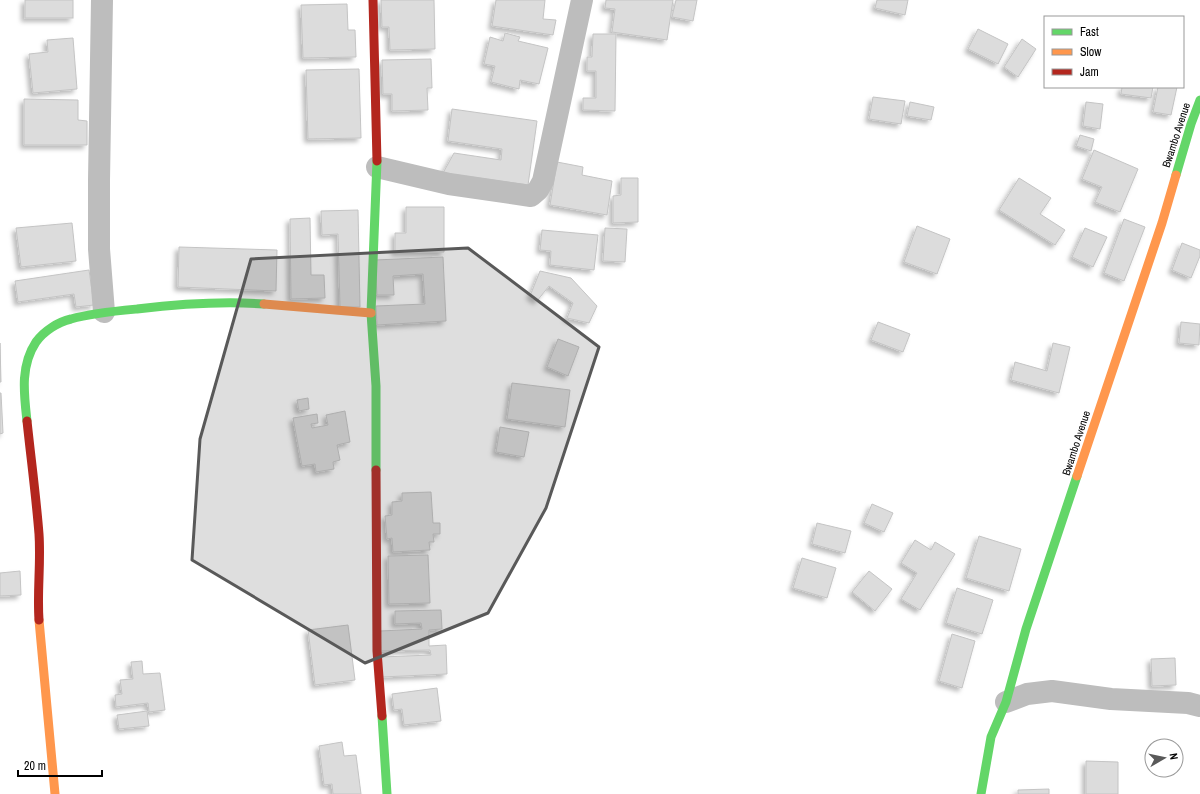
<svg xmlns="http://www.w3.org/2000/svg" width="1200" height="794" font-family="'Archivo Narrow',sans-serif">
	<defs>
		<filter id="shadow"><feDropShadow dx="-3.5" dy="3.5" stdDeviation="2" flood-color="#0004"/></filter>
	</defs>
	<rect width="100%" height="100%" fill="#fff"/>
	<!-- building -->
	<g fill="#dcdcdc" stroke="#c4c4c4" filter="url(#shadow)">
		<rect x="25" y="0" width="48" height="18"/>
		<path d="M381,0H434L435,49L390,50L389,27H382Z"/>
		<path d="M496,0H545L543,19L556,20L553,35L492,26Z"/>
		<path d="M606,0H673L667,40L612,32L615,9L605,8Z"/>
		<path d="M676,0H697L693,21L672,17Z"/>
		<path d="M877,0H908L905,15L875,8Z"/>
		<path d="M347,4L348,30H355L356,57L303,58L301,5Z"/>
		<path d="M978,29L1008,44L998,64L968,49Z"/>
		<path d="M505,33L520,37L518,41L548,48L539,84L520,80L519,89L491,82L495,66L484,64L490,37L503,41Z"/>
		<path d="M593,34H616L615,111L583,110V98H596V71H587V57H592Z"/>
		<path d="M73,38L77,89L33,93L29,54L48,52L47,40Z"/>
		<path d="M1022,39L1036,49L1018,77L1004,67Z"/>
		<path d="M431,59L432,88H427L428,110L392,111V94H383L382,60Z"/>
		<path d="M359,69L361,138L308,139L306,70Z"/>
		<path d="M1122,87H1153L1151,98L1121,94Z"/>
		<path d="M1158,87H1177L1171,115L1153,112Z"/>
		<path d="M873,97L905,101L901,124L869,119Z"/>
		<path d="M24,99L78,100V120L87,121V145H24Z"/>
		<path d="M910,102L934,107L931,120L907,116Z"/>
		<path d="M1086,102L1103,104L1100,129L1083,126Z"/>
		<path d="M452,109L537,121L528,185L443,173L454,153L501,160L502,149L448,141Z"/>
		<path d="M1080,135L1094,139L1091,151L1076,146Z"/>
		<path d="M1094,150L1138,169L1120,212L1095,202L1102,187L1082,179Z"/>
		<path d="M557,162L583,167L582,175L612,181L607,215L550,205Z"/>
		<path d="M621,178H638V222L613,223V196L621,195Z"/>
		<path d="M1019,178L1051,198L1040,214L1065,230L1055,245L999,210Z"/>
		<path d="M406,207H444V252H395V233H406Z"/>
		<path d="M358,210L360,307H340L338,234L322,235L321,211Z"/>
		<path d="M310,218L311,275H324L325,298L291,299L290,219Z"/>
		<path d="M1124,219L1145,227L1124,281L1104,273Z"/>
		<path d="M72,223L76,261L21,267L16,228Z"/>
		<path d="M917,226L950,239L937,274L904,262Z"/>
		<path d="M605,228L627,229L625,262L603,261Z"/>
		<path d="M1085,228L1107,237L1093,267L1072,257Z"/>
		<path d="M542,230L598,235L594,270L550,265L551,251L540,250Z"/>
		<path d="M1182,243L1200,250V256L1191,278L1172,270Z"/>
		<path d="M179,247L277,250L276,291L178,287Z"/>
		<path d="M443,257L446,321L377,325L376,306L425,304L423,274L393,276L394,295H377L375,260Z"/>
		<path d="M89,270L94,305L76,307L74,294L18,302L15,281Z"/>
		<path d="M540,271L571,278L597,306L589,323L567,318L573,303L549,286L537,301L530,296Z"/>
		<path d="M878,322L910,334L903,352L871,340Z"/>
		<path d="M1181,322L1200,324L1199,345L1179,343Z"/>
		<path d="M558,339L579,347L568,376L547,367Z"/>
		<path d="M0,343L1,382H0Z"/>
		<path d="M1053,343L1070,347L1059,393L1011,380L1015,362L1047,371Z"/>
		<path d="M512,383L570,390L565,427L507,419Z"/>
		<path d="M0,393H1L3,433L0,434Z"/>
		<path d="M308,398L309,409L299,411L297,400Z"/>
		<path d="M345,411L350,442L337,445L340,460L333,462L334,469L316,472L315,464L302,466L293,418L317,414L318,423L311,424L312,428L328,425L326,415Z"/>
		<path d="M500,427L529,432L524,457L496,452Z"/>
		<path d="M431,492L433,523H440V534H433L434,542H429L430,550L393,552L392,538L387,539L385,516L392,515V502L402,501V493Z"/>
		<path d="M872,504L893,513L884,532L864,523Z"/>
		<path d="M817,523L851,531L845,553L812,544Z"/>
		<path d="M979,536L1021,549L1009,591L966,578Z"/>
		<path d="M915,540L931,550L935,542L955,554L920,610L901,599L917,573L901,563Z"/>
		<path d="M428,555L430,603L389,604L388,556Z"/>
		<path d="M802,558L836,568L827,598L793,588Z"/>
		<path d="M20,571L21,595L0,596V573Z"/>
		<path d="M869,571L892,589L875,611L852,592Z"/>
		<path d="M957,588L993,600L982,634L946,623Z"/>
		<path d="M441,610L442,629L429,630V646L446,645L447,674L382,677L381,657L431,655L430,650L381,651L380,631L422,629L421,623L395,624V611Z"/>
		<path d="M348,625L355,680L315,685L308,630Z"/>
		<path d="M952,634L975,641L962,688L939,681Z"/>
		<path d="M1175,658L1176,685L1152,686L1151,659Z"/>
		<path d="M142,661L143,674L160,673L165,710L149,712L148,703L116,707L115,695L122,694L120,680L133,679L131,662Z"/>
		<path d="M437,688L441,721L404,725L402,709L394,710L392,694Z"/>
		<path d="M147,711L149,726L119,729L117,715Z"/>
		<path d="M342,742L344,756L356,755L361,794H333L332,784L324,785L319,746Z"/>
		<path d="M1086,761L1118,762V794H1086Z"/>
		<path d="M1049,789V794H1018V790Z"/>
	</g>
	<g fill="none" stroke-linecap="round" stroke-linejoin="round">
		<!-- street -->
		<g stroke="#bdbdbd" stroke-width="22">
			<path d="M102,0L99,180V249L104,312"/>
			<path d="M377,167L449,184L531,196L538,190L543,181L582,0"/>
			<path d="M1006,702L1027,694L1052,691L1111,699L1188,703L1200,706"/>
		</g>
		<!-- fast -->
		<g stroke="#63d668" stroke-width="9">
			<path d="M1176,175L1191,124L1200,100"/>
			<path d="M27,421C24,394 20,366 36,342C44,331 58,322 71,319C92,313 115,311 137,309C179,304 222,301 264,304"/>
			<path d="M376,470V386L371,313L377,161"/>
			<path d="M382,716L387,794"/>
			<path d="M981,794L991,737L1006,702L1026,629L1077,476"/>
		</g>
		<!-- slow -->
		<g stroke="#ff974d" stroke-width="9">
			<path d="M264,304L371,313"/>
			<path d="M1077,476L1162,223L1176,175"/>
			<path d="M39,620L55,794"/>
		</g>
		<!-- jam -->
		<g stroke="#b3261e" stroke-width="9">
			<path d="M373,0L377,161"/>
			<path d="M27,421C31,459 36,496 39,534C41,563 37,591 39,620"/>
			<path d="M376,470L377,651L382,716"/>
		</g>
	</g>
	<!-- marked area -->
	<path fill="#595959" fill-opacity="0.2" stroke="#595959" stroke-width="3" stroke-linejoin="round" d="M468,248L599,347L546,508L488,613L365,663L192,560L200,439L251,259Z"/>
	<g text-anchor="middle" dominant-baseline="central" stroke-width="3" stroke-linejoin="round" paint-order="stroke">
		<!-- street labels -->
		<g font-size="11" fill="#000" stroke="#fff">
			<text transform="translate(1176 135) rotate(-72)">Bwambo Avenue</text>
			<text transform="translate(1076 443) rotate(-72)">Bwambo Avenue</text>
		</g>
	</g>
	<!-- legend -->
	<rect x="1044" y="16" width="140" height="72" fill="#ffffff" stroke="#999999"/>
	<rect x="1052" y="29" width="20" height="6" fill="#63d668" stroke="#999999"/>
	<text x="1080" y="36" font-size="12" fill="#000000">Fast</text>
	<rect x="1052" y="49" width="20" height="6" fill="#ff974d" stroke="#999999"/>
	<text x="1080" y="56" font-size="12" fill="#000000">Slow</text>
	<rect x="1052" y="69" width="20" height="6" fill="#b3261e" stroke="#999999"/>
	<text x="1080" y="76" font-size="12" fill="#000000">Jam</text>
	<!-- north arrow -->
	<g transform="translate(1164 758) rotate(81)"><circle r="19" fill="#ffffff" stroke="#999999"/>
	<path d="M0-3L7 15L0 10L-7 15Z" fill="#595959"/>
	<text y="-6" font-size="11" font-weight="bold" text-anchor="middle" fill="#000000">N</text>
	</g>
	<!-- scale -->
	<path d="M18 770v6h84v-6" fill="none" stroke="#000000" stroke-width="2"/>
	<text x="24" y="770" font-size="12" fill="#000000" stroke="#ffffff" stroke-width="3" paint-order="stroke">20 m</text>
</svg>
